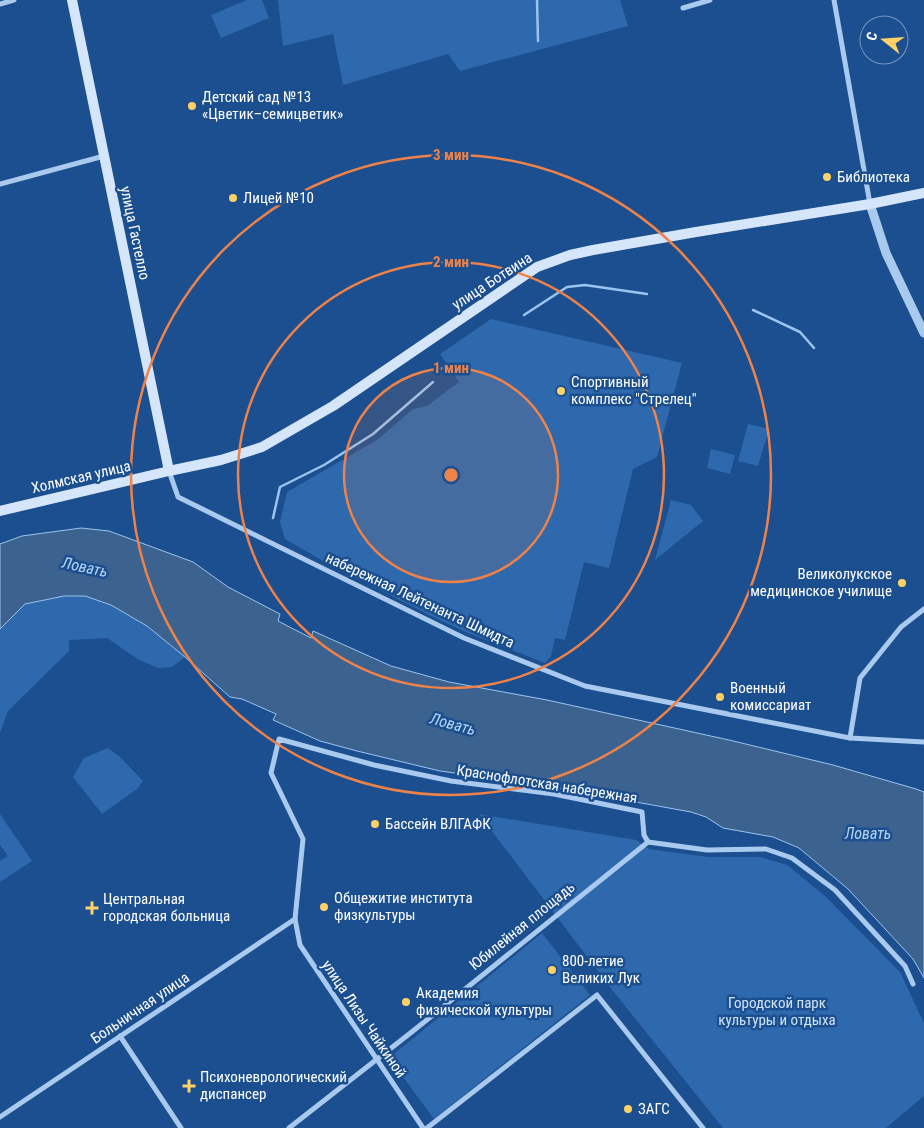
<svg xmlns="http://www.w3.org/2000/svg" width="924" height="1128" font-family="'Roboto Condensed',sans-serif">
	<rect width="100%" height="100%" fill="#1b4f8f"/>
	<!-- green -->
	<g fill="#2e69ad">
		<path d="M247,0H262L269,18L221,38L211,15Z"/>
		<path d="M278,0H620L628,26L460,71L448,54L343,85L333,34L283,46Z"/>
		<path d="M491,319L682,363L657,457L633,469L609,568L584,562L565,640L555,638L551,656L545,663L468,633L431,616L323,561L285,539L280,522L287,492L377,440L413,409L427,406L459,382L440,354Z"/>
		<path d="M748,424L769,429L758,466L738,461Z"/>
		<path d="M711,449L735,455L730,474L707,468Z"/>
		<path d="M671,500L691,505L703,521L655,560Z"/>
		<path d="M64,596H85L111,605L147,626L185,657L172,667L158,668L139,660L107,638L69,640V651L8,711L0,733V629L25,604Z"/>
		<path d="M108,748L120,757L143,781L137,789L102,814L73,777L84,758Z"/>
		<path d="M0,814L32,861L0,882V861L8,856L0,845Z"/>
		<path d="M479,814L636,840L649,849L708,857H760L787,865L824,895L900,972L924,1023V1096L886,1128H723L613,991Z"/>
		<path d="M542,933L590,995L434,1119L389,1058Z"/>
	</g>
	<!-- water -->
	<path fill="#3c6290" stroke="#9cc4f0" d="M81,528L109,531L193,562L228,587L280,614L278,621L311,638L313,631L391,666L449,682L547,700L729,740L833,765L916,789L924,792V978L913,959L848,889L799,848L773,837L723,828L706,817L691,812L542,785L440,771L357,751L320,741L273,720L276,714L242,699L230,697L185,657L147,626L111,605L85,596H64L25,604L0,629V544L22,536Z"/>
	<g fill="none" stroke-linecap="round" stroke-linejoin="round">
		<!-- stream -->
		<g stroke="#9cc4f0" stroke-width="2.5">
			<path d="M537,0L538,41"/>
			<path d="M753,310L800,332L814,348"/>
			<path d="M524,315L567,287L585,285L647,294"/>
			<path d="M273,518L280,487L324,465L373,434L433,382"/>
		</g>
		<!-- minor -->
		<g stroke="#a9c9ee" stroke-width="5">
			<path d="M834,0L870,204"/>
			<path d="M0,4L14,0"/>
			<path d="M683,8L710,0"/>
			<path d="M0,184L104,156"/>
			<path d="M169,471L178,497L464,638L585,686L850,738L924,742"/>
			<path d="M850,738L860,678L901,627L924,609"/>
			<path d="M648,842L707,850L766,849L792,858L835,890L905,966L913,984"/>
			<path d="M120,1036L181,1128"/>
			<path d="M0,1117L295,919"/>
			<path d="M289,1128L413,1031L648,842"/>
			<path d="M423,1128L300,945L295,919L303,839L271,773L279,739L374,765L451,781L554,794L642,812L644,835L648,842"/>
			<path d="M427,1128L597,995L703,1128"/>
		</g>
		<!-- tertiary -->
		<path stroke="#a9c9ee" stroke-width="9" d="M870,204L886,253L924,333"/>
		<!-- secondary -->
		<g stroke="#d6e6fa" stroke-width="10">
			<path d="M72,0L169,471"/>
			<path d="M0,511L169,471L221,460L262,447L333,406L537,267L570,255L593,250L696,232L870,204L924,193"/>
		</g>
	</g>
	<!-- distance rings -->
	<circle cx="451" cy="475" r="107" fill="#ee8249" fill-opacity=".12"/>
	<g fill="none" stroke="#ee8249" stroke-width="2.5">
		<circle cx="451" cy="475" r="107"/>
		<circle cx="451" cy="475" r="213"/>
		<circle cx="451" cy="475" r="320"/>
	</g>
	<!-- markers -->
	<g fill="#ffd166" stroke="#1b4f8f" stroke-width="2">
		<circle cx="192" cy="106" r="5"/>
		<circle cx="827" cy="177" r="5"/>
		<circle cx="233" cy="198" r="5"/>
		<circle cx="561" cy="391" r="5"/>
		<circle cx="902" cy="583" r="5"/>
		<circle cx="720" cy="697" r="5"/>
		<circle cx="375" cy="824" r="5"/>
		<circle cx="324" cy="907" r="5"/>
		<path d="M89.5 900.5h5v5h5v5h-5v5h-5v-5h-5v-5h5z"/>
		<circle cx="552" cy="970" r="5"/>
		<circle cx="406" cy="1002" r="5"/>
		<path d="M186.5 1078.5h5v5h5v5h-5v5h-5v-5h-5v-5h5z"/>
		<circle cx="628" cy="1109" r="5"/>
	</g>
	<g text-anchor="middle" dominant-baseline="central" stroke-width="5" stroke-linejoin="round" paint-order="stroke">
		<!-- poi labels -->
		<g font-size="15" fill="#fff" stroke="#1b4f8f" text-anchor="start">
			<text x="202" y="97">Детский сад №13<tspan x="202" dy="17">«Цветик–семицветик»</tspan></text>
			<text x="837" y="177">Библиотека</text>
			<text x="243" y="198">Лицей №10</text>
			<text x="571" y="382">Спортивный<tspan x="571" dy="17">комплекс "Стрелец"</tspan></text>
			<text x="892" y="574" text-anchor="end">Великолукское<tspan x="892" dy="17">медицинское училище</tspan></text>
			<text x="730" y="688">Военный<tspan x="730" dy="17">комиссариат</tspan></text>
			<text x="385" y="824">Бассейн ВЛГАФК</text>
			<text x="334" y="898">Общежитие института<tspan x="334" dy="17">физкультуры</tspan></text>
			<text x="103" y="899">Центральная<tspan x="103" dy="17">городская больница</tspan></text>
			<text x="562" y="961">800-летие<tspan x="562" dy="17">Великих Лук</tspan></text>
			<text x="416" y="993">Aкадемия<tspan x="416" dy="17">физической культуры</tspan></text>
			<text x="200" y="1077">Психоневрологический<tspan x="200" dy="17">диспансер</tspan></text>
			<text x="638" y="1109">ЗАГС</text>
		</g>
		<!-- street labels -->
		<g font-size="15" fill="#fff" stroke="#1b4f8f">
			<text transform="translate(135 233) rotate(78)">улица Гастелло</text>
			<text transform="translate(492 281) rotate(-33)">улица Ботвина</text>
			<text transform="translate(81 477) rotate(-13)">Холмская улица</text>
			<text transform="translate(420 600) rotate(25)">набережная Лейтенанта Шмидта</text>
			<text transform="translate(547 784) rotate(9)">Краснофлотская набережная</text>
			<text transform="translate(522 926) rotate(-39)">Юбилейная площадь</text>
			<text transform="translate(140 1008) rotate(-34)">Больничная улица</text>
			<text transform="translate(364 1019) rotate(56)">улица Лизы Чайкиной</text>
		</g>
		<!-- park labels -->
		<g font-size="15" fill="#cfe3fa" stroke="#1b4f8f">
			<text x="777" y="1003">Городской парк<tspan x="777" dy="17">культуры и отдыха</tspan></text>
		</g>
		<!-- water labels -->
		<g font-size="16" font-style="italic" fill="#b5d3f5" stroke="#1b4f8f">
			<text transform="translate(85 567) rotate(12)">Ловать</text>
			<text transform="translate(453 724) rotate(15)">Ловать</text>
			<text x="868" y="833">Ловать</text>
		</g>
	</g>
	<circle cx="451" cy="475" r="8" fill="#ee8249" stroke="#1b4f8f" stroke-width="2.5"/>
	<g font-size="15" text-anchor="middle" font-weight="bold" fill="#ee8249" stroke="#1b4f8f" stroke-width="5" stroke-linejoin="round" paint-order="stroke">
		<text x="451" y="160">3 мин</text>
		<text x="451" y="267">2 мин</text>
		<text x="451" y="373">1 мин</text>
	</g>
	<!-- north arrow -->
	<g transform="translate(884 40) rotate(287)"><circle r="24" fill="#1b4f8f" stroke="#7695bc"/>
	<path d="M0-4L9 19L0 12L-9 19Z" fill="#ffd166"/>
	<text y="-8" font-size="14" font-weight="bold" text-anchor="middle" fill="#ffffff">С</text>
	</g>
</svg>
